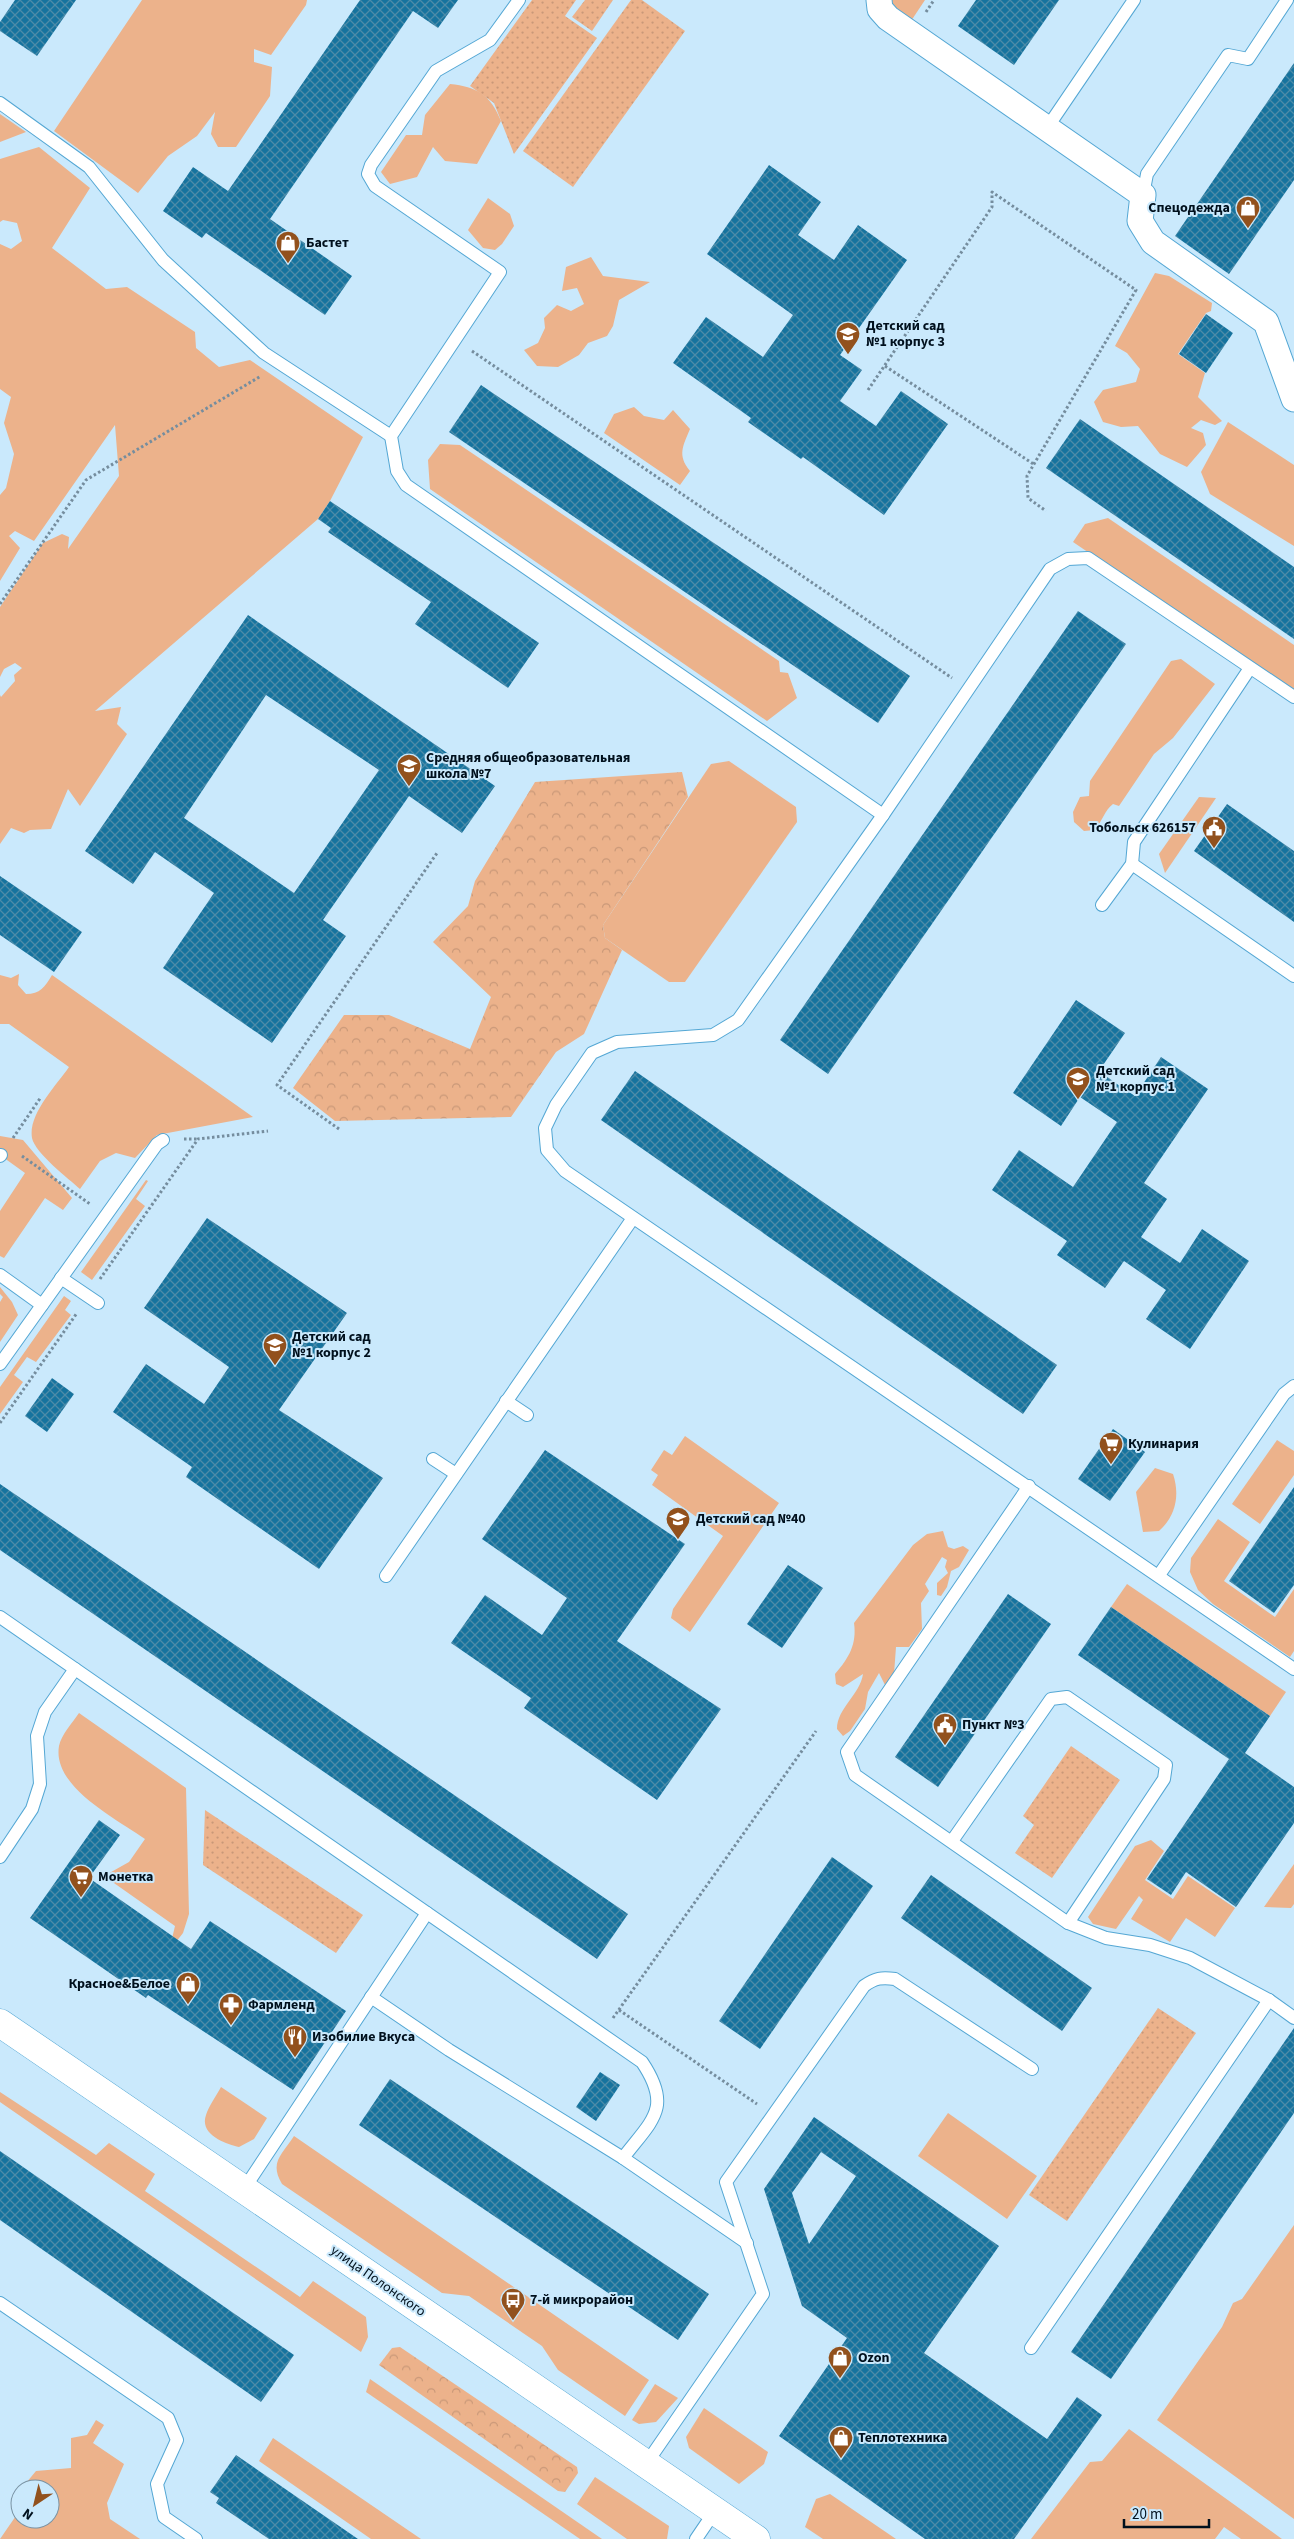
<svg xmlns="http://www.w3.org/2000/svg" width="1294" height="2539" font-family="'Source Sans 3',sans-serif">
	<defs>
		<pattern id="forest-crowns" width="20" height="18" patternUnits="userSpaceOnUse" patternTransform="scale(1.25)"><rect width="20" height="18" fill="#ecb28b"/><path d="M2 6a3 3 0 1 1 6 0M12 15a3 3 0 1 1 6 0" fill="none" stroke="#c99878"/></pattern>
		<pattern id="park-dots" width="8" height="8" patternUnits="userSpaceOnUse" patternTransform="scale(1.25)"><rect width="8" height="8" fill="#ecb28b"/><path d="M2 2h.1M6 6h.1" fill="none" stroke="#c99878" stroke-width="1.8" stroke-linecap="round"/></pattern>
		<pattern id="building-cross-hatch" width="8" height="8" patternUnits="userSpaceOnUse" patternTransform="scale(1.25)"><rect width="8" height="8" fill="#16739e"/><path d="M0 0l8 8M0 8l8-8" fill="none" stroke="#4d8ba8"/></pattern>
	</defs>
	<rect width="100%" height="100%" fill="#cae9fc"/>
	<!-- grass -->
	<g fill="#ecb28b">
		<path d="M142,0H307L306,5L271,55L254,49V62L272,67L270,96L236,147H218L211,134L215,112L197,136L168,156L138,193L54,131Z"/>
		<path d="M886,0H925L907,27Z"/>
		<path d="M450,84C477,87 490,94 501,121L477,164L445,161L433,147L417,177L390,184L381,172L406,135H422L425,115Z"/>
		<path d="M0,114L26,132L0,142Z"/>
		<path d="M39,147L90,188L52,248L106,289L127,287L195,332L196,348L219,367L250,360L363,437L330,501L318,519L95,711L121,707L117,724L127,734L80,806L68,789L51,829L30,830L24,833L11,828L0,844V695L1,697L15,681L14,675L22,668L15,663L4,669L0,677V607L43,543L62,534L69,537L68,549L119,476L115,425L34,541L15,531L9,536L20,548L0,581V495L6,488L14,454L4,423L11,397L0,389V244L11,249L22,241L17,223L3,220L0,222V159Z"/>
		<path d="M488,198L510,214L514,226L502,244L495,250L483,248L468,230Z"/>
		<path d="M591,257L603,276L650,282L619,300L613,326L607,336L588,343L579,355L558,367L537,366L524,350L538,343L545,328L544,318L557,305L571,311L584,304L577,288L562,291L566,267Z"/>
		<path d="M1155,273L1169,276L1212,303L1211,311L1206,313L1178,354L1205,373L1198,397L1222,421L1215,425L1201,420L1191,428L1203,433L1206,445L1187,467L1160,454L1138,426L1121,427L1103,422L1094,402L1103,390L1136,382L1140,369L1127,353L1115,346Z"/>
		<path d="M634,407L644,416L664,420L673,410L690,429C683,446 677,455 690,471L680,485L604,433L614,414Z"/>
		<path d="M1228,422L1294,465V546L1210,494L1201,472Z"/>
		<path d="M440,444L460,445L779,661L780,672L788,673L797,698L767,721L430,489L428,460Z"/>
		<path d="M1108,518L1294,645V692L1073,542L1085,524Z"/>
		<path d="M1181,659L1215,684L1173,738L1154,754L1119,806L1113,804C1105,810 1102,821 1095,830L1084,831L1074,822L1073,812L1080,797L1089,796L1090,781L1171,661Z"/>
		<path d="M729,761L796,807L797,822L685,982H669L605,938L603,925L711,764Z"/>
		<path d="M1199,797L1216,798L1165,873L1159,854Z"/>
		<path d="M19,974L18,985L26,994C40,994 45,987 52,975L253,1117L157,1135L135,1158L116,1153L100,1161L80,1189C69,1179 35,1153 32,1138C28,1114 56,1086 69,1067L9,1024H0V975L11,978Z"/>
		<path d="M0,1136L23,1140L72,1198L63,1210L45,1198L4,1258L0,1256V1211L25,1173L0,1155Z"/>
		<path d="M146,1180L148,1181L136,1199L145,1206L92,1280L81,1272Z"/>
		<path d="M0,1287L12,1302L18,1315L0,1342V1302L3,1297L0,1294Z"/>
		<path d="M64,1296L71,1301L65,1310L71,1315L36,1362L27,1357L14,1375L23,1382L0,1414V1387Z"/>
		<path d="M685,1436L779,1503L690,1632L671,1618L673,1609L723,1536L652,1485L658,1475L651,1470L664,1450L672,1455Z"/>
		<path d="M1277,1440L1294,1451V1475L1260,1524L1232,1504Z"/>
		<path d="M1155,1468L1173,1474C1180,1495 1176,1516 1159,1531L1143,1532L1136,1492Z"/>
		<path d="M1218,1519L1250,1542L1224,1581L1275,1617L1294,1589V1651L1290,1657L1213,1604L1198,1590L1190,1572L1191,1558Z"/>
		<path d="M943,1531L948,1547L954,1549L963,1546L969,1550L959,1567L951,1571L947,1587L941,1596L937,1595V1583L948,1573L945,1567L947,1560L942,1557L925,1584L929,1591L921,1603L922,1629L909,1647H896L894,1674L885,1685L879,1673L868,1692L865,1709L850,1731L843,1736L837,1729C837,1708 860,1695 863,1674L843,1687L836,1684L835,1674C849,1658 857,1644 854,1623L913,1545L927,1534Z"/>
		<path d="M1127,1584L1286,1692L1270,1716L1111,1607Z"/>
		<path d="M79,1713L186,1788L189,1914L183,1933L169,1951L175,1926L104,1876L129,1862L145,1839C117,1819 52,1787 59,1746C61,1735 73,1722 79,1713Z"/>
		<path d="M1151,1840L1164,1851L1145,1880L1173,1899L1188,1876L1235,1908L1215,1937L1186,1918L1170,1942L1131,1919L1143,1900L1139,1896L1116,1929L1093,1924L1088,1917L1135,1846Z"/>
		<path d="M1294,1864V1904L1291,1908L1264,1907Z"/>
		<path d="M221,2087L267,2118L254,2139L239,2147C226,2144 199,2135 206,2115C209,2106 216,2096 221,2087Z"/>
		<path d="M0,2092L96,2155L109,2143L155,2174L145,2191L300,2297L313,2281L366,2317L368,2337L361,2352L0,2102Z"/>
		<path d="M948,2113L1037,2176L1007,2219L918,2156Z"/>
		<path d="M294,2136L649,2380L625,2416L558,2370L542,2346L469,2296L442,2293L282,2184C269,2162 282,2155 294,2136Z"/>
		<path d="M1294,2225V2519L1157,2420L1222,2327L1233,2303L1242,2299Z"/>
		<path d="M370,2379L602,2539H580L366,2392Z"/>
		<path d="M655,2384L678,2398L656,2422L639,2424L632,2420Z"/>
		<path d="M704,2408L768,2452L764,2464L739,2484L689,2448L686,2437Z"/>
		<path d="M96,2420L104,2425L93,2443L124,2464L107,2503L110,2519L140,2539H0L20,2510V2519H50V2489H21L36,2471L71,2468V2438L87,2435Z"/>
		<path d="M1129,2429L1282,2539H1241L1224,2527L1215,2539H1031L1090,2462L1102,2461Z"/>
		<path d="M273,2438L421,2539H371L259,2461Z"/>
		<path d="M595,2477L669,2526L667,2539H627L577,2504Z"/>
		<path d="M830,2494L896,2539H823L805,2527L816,2499Z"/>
	</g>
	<!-- forest -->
	<g fill="url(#forest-crowns)">
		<path d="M682,772L688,797L603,925L605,938L622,950L584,1034L556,1052L511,1117L335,1121L293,1088L344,1015H389L470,1049L491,997L433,942L468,906L475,881L535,782Z"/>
		<path d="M400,2347L577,2467L578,2473L565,2492L558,2491L379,2365L392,2348Z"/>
	</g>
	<!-- park -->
	<g fill="url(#park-dots)">
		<path d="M532,0H576L565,16L597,38L514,154L494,103L470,86Z"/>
		<path d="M585,0H613L592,31L572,17Z"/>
		<path d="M631,0H642L685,31L573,187L523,151Z"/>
		<path d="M1071,1746L1120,1780L1052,1878L1015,1853L1034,1825L1023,1816Z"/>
		<path d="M205,1810L363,1915L336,1953L203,1865Z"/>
		<path d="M1158,2008L1196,2033L1067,2221L1029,2195Z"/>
	</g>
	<!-- building -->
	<g fill="url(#building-cross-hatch)" fill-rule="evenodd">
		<path d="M15,0H76L37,56L0,31V22Z"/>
		<path d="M360,0H458L438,28L413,11L270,219L352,276L325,315L206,233L202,238L163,211L193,167L228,191Z"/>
		<path d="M976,0H1059L1014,65L958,26Z"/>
		<path d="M1294,63V180L1229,274L1175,236Z"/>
		<path d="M769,165L821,202L798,235L834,260L858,225L907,260L840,355L862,370L840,401L876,426L901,391L948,424L884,515L803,457L801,459L748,422L751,418L673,363L706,317L763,357L793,315L707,254Z"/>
		<path d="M1206,314L1233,333L1206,373L1179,354Z"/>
		<path d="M481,385L910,676L878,723L449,432Z"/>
		<path d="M1080,419L1294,567V639L1046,468Z"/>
		<path d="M330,501L539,643L508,688L415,624L431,602L328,532L331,528L318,519Z"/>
		<path d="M1078,611L1126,644L828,1074L780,1040Z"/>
		<path d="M248,615L495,786L462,833L409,796L323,920L346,936L272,1043L163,968L214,893L155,852L133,884L85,851ZM266,695L379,770L294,893L184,818Z"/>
		<path d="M1227,804L1294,851V922L1194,851Z"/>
		<path d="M0,876L82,932L54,972L0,935Z"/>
		<path d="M1076,1000L1125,1033L1099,1071L1117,1084L1135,1096L1161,1057L1208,1089L1144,1183L1167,1199L1141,1237L1180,1263L1202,1229L1249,1261L1190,1349L1146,1319L1166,1290L1124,1261L1105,1288L1057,1255L1067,1241L992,1190L1019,1150L1073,1187L1117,1122L1080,1097L1061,1126L1013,1093Z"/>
		<path d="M635,1071L1057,1365L1023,1414L601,1120Z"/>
		<path d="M207,1218L347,1313L279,1410L383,1478L319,1569L186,1477L192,1467L113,1412L146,1364L204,1404L229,1367L144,1308Z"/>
		<path d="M52,1378L74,1394L47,1432L25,1416Z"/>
		<path d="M1113,1429L1145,1452L1110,1501L1078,1479Z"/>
		<path d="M545,1450L685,1544L617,1641L721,1709L657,1800L524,1708L531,1698L451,1643L485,1595L542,1635L567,1598L482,1539Z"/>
		<path d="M0,1484L628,1914L597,1959L0,1550Z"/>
		<path d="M1294,1487V1585L1274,1613L1229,1581Z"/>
		<path d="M788,1565L823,1588L782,1648L747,1624Z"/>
		<path d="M1008,1594L1051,1624L938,1787L895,1757Z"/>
		<path d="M1111,1607L1270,1716L1245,1753L1294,1787V1823L1236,1907L1186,1872L1171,1895L1147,1879L1229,1759L1078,1655Z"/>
		<path d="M99,1820L120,1835L89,1878L191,1949L210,1921L346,2011L293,2090L148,1995L146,1998L30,1918Z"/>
		<path d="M832,1857L873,1886L760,2049L719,2021Z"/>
		<path d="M931,1875L1092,1988L1062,2031L901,1918Z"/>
		<path d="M1294,2028V2113L1111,2379L1071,2352Z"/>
		<path d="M600,2072L620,2085L596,2121L576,2107Z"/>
		<path d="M390,2079L709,2294L678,2340L359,2125Z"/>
		<path d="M814,2117L999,2246L924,2353L1047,2439L1077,2397L1102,2415L1014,2539H925L779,2436L847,2338L802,2306L764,2189ZM821,2152L856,2176L809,2244L792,2193Z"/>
		<path d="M0,2151L294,2355L261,2402L0,2220Z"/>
		<path d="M236,2455L358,2539H269L216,2503L219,2498L210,2492Z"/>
	</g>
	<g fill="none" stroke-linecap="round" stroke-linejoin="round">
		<defs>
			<g id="service">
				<path d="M519,0L490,40L436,71L371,165L368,174L375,186L500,272L391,436L397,471L406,485L883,815"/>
				<path d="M0,103L89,167L163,260L264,353L391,436"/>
				<path d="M1047,128L1134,0"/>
				<path d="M1143,195L1147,174L1228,55L1248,59L1287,0"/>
				<path d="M1294,697L1088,558L1068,559L1050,569L883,815L738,1020L713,1035L617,1042L592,1053L556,1105L545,1128L547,1150L565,1171L1294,1669"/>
				<path d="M1132,864L1294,976"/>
				<path d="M1102,905L1132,864L1134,842L1250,668"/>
				<path d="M0,1156L1,1155"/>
				<path d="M0,1275L42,1305"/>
				<path d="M61,1278L98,1303"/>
				<path d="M0,1364L157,1144L163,1140"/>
				<path d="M506,1401L527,1415"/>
				<path d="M433,1459L456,1474"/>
				<path d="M1029,1486L847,1752L855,1775L1068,1923L1106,1938L1150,1945L1190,1958L1269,2000L1294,2018"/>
				<path d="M1159,1575L1284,1394L1294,1386"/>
				<path d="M386,1576L633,1218"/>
				<path d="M0,1617L642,2062C673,2108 652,2120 623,2158"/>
				<path d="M952,1841L1051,1699L1067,1697L1166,1765L1164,1779L1068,1923"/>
				<path d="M0,1857L32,1809L40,1784L37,1736L45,1712L75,1669"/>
				<path d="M371,1997L449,2050L623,2158L747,2243"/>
				<path d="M244,2189L427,1913"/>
				<path d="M0,2303L168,2418L177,2440L157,2484L164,2517L196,2539"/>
				<path d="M1031,2348L1269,2000"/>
				<path d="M646,2464L763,2294L726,2182L864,1986C875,1978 882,1977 895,1979L1032,2069"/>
				<path d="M696,2539L715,2511"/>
			</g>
			<path id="minor" d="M879,0L880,9L888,18L1143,195L1140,221L1153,242L1266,322L1294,399"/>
			<path id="secondary" d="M0,2023L756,2539"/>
		</defs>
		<!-- service casing -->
		<use href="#service" stroke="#54a7d4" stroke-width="14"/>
		<!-- minor casing -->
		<use href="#minor" stroke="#54a7d4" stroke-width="27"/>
		<!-- secondary casing -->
		<use href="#secondary" stroke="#54a7d4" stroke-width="29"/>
		<!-- path -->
		<g stroke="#758d9e" stroke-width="3" stroke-dasharray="2.5 2.5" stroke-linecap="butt">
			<path d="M926,12L934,0"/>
			<path d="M472,351L952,678"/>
			<path d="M885,366L1035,465"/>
			<path d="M868,390L992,207V192L1136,290L1027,476L1028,498L1046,511"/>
			<path d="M0,604L86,480L261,376"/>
			<path d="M339,1129L277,1085L437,853"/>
			<path d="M13,1138L41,1097"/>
			<path d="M184,1139H198"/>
			<path d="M22,1156L90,1204"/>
			<path d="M100,1279L198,1139L268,1131"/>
			<path d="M0,1423L77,1313"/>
			<path d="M619,2010L757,2104"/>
			<path d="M613,2018L816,1731"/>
		</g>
		<!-- service -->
		<use href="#service" stroke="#fff" stroke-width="12"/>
		<!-- minor -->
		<use href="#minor" stroke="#fff" stroke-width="25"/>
		<!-- secondary -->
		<use href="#secondary" stroke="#fff" stroke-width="28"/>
	</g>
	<!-- icons -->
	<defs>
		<symbol id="shop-pin" viewBox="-11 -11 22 30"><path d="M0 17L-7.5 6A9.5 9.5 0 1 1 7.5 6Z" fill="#92511d" stroke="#cae9fc"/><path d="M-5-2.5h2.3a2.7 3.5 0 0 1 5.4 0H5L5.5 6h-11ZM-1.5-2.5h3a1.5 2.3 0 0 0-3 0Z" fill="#fff"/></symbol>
		<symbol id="school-pin" viewBox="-11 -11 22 30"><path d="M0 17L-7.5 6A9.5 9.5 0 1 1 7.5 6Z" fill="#92511d" stroke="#cae9fc"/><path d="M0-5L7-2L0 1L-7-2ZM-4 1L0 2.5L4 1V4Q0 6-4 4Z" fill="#fff"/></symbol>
		<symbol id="civic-pin" viewBox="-11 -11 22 30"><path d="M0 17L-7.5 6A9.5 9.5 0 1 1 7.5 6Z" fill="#92511d" stroke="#cae9fc"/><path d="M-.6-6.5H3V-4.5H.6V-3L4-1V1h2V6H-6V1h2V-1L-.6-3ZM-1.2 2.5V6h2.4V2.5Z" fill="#fff"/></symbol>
		<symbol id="supermarket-pin" viewBox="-11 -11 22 30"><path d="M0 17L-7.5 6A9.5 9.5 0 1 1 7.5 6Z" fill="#92511d" stroke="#cae9fc"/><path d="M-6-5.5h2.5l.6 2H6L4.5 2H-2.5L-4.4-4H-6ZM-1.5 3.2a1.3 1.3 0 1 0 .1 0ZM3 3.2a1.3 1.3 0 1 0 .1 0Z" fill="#fff"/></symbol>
		<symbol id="pharmacy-pin" viewBox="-11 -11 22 30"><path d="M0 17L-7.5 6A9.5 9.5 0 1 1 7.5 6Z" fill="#92511d" stroke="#cae9fc"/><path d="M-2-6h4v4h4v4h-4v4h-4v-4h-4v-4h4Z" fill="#fff"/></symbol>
		<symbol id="restaurant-pin" viewBox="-11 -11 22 30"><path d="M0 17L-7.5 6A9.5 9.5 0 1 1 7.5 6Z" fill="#92511d" stroke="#cae9fc"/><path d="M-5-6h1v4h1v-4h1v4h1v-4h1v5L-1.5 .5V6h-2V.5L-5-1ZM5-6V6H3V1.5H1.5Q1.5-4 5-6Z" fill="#fff"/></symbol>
		<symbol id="bus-pin" viewBox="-11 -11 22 30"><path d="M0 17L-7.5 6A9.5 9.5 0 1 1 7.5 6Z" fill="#92511d" stroke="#cae9fc"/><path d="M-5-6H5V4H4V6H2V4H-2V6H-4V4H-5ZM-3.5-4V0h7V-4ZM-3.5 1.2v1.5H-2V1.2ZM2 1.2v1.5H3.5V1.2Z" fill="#fff"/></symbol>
	</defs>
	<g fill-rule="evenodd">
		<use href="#shop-pin" x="1234" y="194" width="28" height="38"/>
		<use href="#shop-pin" x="274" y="229" width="28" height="38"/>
		<use href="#school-pin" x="834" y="320" width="28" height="38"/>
		<use href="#school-pin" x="395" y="752" width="28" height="38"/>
		<use href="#civic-pin" x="1200" y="814" width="28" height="38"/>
		<use href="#school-pin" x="1064" y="1065" width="28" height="38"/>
		<use href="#school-pin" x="261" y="1331" width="28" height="38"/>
		<use href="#supermarket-pin" x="1097" y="1430" width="28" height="38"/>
		<use href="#school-pin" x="664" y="1505" width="28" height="38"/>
		<use href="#civic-pin" x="931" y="1711" width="28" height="38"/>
		<use href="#supermarket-pin" x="67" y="1863" width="28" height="38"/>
		<use href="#shop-pin" x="174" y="1970" width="28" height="38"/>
		<use href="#pharmacy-pin" x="217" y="1991" width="28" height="38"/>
		<use href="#restaurant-pin" x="281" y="2023" width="28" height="38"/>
		<use href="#bus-pin" x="499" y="2286" width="28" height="38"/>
		<use href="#shop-pin" x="826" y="2344" width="28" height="38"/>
		<use href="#shop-pin" x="827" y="2424" width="28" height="38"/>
	</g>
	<g text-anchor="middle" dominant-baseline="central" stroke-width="4" stroke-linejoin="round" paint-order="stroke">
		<!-- poi labels -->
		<g font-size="14" font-weight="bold" fill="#00101d" stroke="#cae9fc" text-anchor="start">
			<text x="1230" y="208" text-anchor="end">Спецодежда</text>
			<text x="306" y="243">Бастет</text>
			<text x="866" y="326">Детский сад<tspan x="866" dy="16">№1 корпус 3</tspan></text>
			<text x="426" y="758">Средняя общеобразовательная<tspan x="426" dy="16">школа №7</tspan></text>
			<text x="1196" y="828" text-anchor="end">Тобольск 626157</text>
			<text x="1096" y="1071">Детский сад<tspan x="1096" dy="16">№1 корпус 1</tspan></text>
			<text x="292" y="1337">Детский сад<tspan x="292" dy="16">№1 корпус 2</tspan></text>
			<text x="1128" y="1444">Кулинария</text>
			<text x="696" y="1519">Детский сад №40</text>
			<text x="962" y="1725">Пункт №3</text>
			<text x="98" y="1877">Монетка</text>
			<text x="170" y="1984" text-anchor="end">Красное&amp;Белое</text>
			<text x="248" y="2005">Фармленд</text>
			<text x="312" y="2037">Изобилие Вкуса</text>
			<text x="530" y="2300">7-й микрорайон</text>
			<text x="858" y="2358">Ozon</text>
			<text x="858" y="2438">Теплотехника</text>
		</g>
		<!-- street labels -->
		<g font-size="14" fill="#00101d" stroke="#cae9fc">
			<text transform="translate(378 2281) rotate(35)">улица Полонского</text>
		</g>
	</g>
	<!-- north arrow -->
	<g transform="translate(35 2504) rotate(215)"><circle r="24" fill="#cae9fc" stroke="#7992a3"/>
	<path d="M0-4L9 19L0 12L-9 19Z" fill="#92511d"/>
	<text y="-8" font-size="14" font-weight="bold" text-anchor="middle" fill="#00101d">N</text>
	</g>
	<!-- scale -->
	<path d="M1124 2519v8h85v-8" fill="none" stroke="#00101d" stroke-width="2.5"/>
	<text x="1132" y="2519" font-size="15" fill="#00101d" stroke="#cae9fc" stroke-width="4" paint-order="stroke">20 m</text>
</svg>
